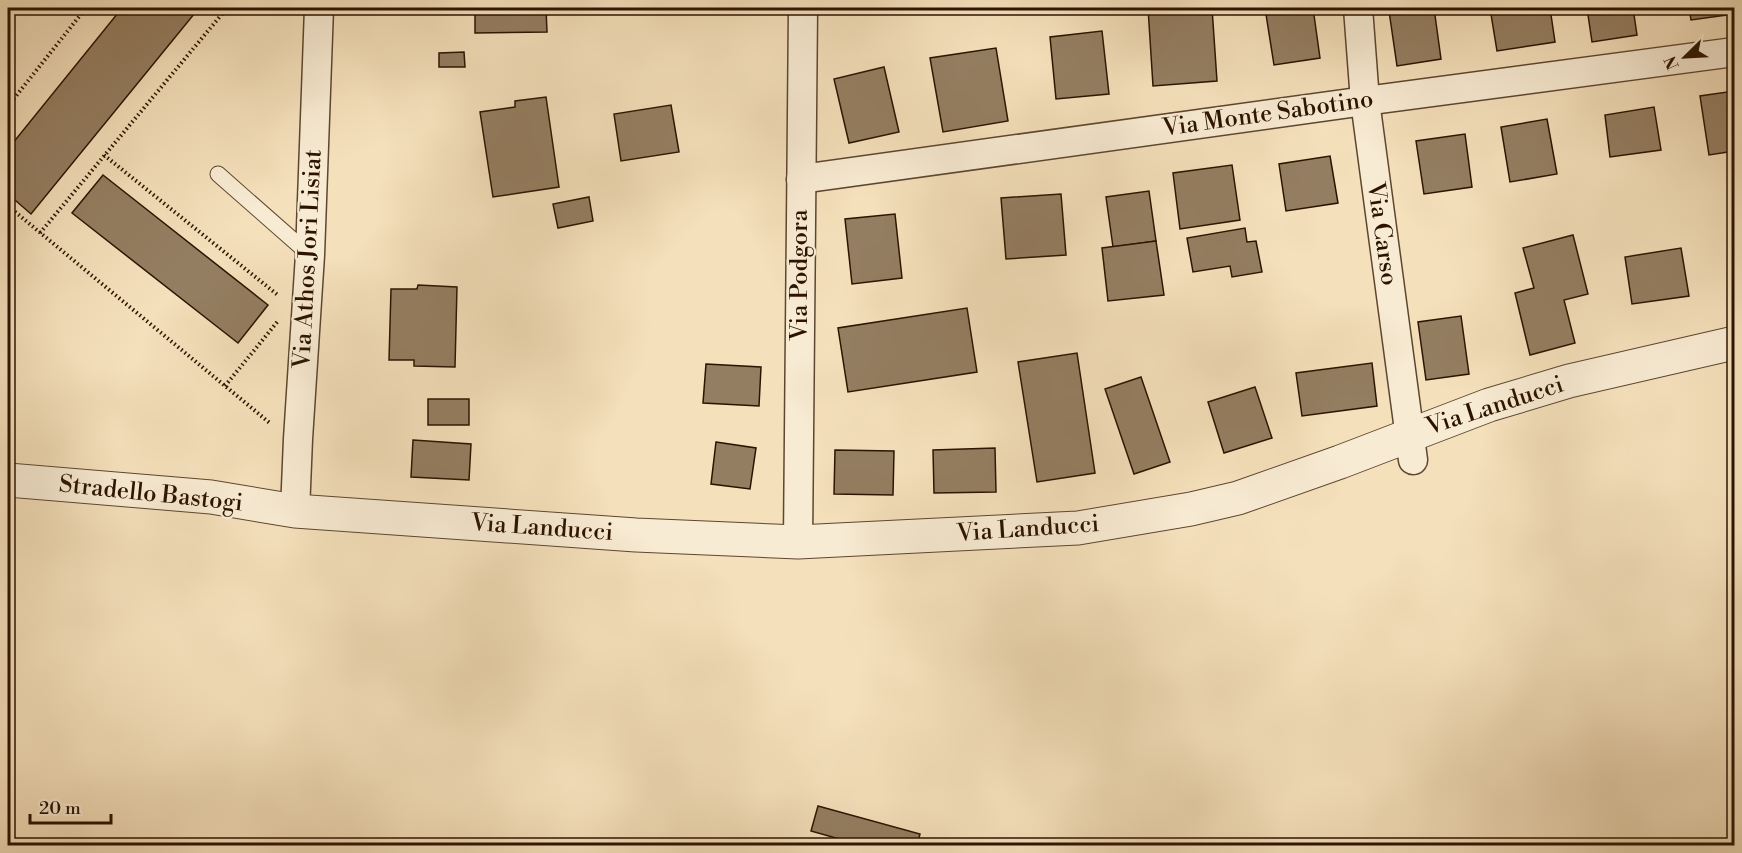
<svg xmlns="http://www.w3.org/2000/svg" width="1742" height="853" font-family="'Libre Bodoni',serif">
	<rect width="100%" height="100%" fill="#f4e0bb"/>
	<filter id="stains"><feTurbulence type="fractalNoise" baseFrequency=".00333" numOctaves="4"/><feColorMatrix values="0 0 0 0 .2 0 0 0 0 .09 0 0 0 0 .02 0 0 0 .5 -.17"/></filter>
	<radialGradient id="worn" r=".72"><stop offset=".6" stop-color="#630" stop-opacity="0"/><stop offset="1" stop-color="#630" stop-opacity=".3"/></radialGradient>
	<!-- building -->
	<g fill="#947e61" stroke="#2c1300" stroke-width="1.5">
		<path d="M122,8H199L31,214L8,194V149Z"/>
		<path d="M475,8H546L547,32L475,33Z"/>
		<path d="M1148,8H1212L1217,81L1153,86Z"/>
		<path d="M1265,8H1313L1320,58L1274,65Z"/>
		<path d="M1413,8H1434L1441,59L1397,66L1389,11Z"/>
		<path d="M1490,8H1550L1555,42L1497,51Z"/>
		<path d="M1587,8H1633L1637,35L1592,42Z"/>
		<path d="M1689,8H1734V14L1691,20Z"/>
		<path d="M1102,31L1109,94L1056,99L1050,37Z"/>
		<path d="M996,48L1008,121L943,132L930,58Z"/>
		<path d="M464,52L465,67H439V53Z"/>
		<path d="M884,67L899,132L849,143L834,79Z"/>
		<path d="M1734,91V151L1709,155L1700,96Z"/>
		<path d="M546,97L559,187L493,197L480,112L515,107V101Z"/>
		<path d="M671,105L679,152L621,161L614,114Z"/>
		<path d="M1654,107L1661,150L1610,157L1605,115Z"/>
		<path d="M1547,119L1557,174L1510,182L1501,127Z"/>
		<path d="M1465,134L1472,187L1424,194L1416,141Z"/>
		<path d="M1330,156L1338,203L1286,211L1279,164Z"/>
		<path d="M1232,165L1240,220L1180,229L1173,173Z"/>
		<path d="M103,175L268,305L238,343L72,213Z"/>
		<path d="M1149,191L1156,241L1113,247L1106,197Z"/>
		<path d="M1061,194L1066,255L1006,259L1001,198Z"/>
		<path d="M589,197L593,221L558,228L553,204Z"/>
		<path d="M895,214L902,278L852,284L845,219Z"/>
		<path d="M1245,228L1247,242L1256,241L1262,272L1232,277L1230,266L1193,272L1187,238Z"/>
		<path d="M1573,235L1588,294L1564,300L1575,343L1530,355L1515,293L1534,288L1523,248Z"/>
		<path d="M1156,241L1164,295L1108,301L1102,248Z"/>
		<path d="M1681,248L1689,296L1632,304L1625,257Z"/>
		<path d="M418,285L457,287L455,367L414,366V360H389L391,289H417Z"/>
		<path d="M967,308L977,372L848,392L838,328Z"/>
		<path d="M1461,316L1469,374L1426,380L1418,322Z"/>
		<path d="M1077,353L1095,473L1037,482L1018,362Z"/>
		<path d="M1372,363L1377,406L1302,416L1296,373Z"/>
		<path d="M706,364L761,367L759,406L703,403Z"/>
		<path d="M1141,377L1170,462L1134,474L1105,389Z"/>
		<path d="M1255,387L1272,438L1224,453L1208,402Z"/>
		<rect x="428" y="399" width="41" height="26"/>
		<path d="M413,440L471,444L469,480L411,477Z"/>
		<path d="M716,442L756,448L750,489L711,484Z"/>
		<path d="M995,448L996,492L934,493L933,450Z"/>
		<path d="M835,450L894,451L893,495L834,494Z"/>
		<path d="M818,806L920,834L917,846H864L811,831Z"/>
	</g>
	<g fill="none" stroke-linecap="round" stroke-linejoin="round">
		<defs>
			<path id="service" d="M218,174L310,255"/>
			<g id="minor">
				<path d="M1358,8L1365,101L1413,460"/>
				<path d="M801,179L1365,101L1734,52"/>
				<path d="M295,511L298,439L310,255L319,8"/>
				<path d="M798,542L803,8"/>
			</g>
			<path id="tertiary" d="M8,480L211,497L295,511L636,535L798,542L1078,528L1191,509L1238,498L1340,462L1489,405L1569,381L1734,343"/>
		</defs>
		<!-- service casing -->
		<use href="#service" stroke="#5e462f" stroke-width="17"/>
		<!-- minor casing -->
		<use href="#minor" stroke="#5e462f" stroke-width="31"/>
		<!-- tertiary casing -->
		<use href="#tertiary" stroke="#5e462f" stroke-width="35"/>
		<!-- path -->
		<g stroke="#2c1300" stroke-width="4" stroke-dasharray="1.5 3" stroke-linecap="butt">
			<path d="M8,106L86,8"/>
			<path d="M104,155L279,296"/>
			<path d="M8,206L271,424"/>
			<path d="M40,233L227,8"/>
			<path d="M225,386L278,321"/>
		</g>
		<!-- service -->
		<use href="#service" stroke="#f8ebd3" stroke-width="15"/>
		<!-- minor -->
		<use href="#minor" stroke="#f8ebd3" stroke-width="28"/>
		<!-- tertiary -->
		<use href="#tertiary" stroke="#f8ebd3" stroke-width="33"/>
	</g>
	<g text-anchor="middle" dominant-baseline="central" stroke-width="4.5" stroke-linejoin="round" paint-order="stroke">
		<!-- street labels -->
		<g font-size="24" fill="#2c1300" stroke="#f8ebd3">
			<text transform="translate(1268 114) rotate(-8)">Via Monte Sabotino</text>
			<text transform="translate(1382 234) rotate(82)">Via Carso</text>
			<text transform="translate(308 259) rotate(-87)">Via Athos Jori Lisiat</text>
			<text transform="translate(800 275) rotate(-90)">Via Podgora</text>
			<text transform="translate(1495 406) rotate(-18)">Via Landucci</text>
			<text transform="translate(151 494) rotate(6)">Stradello Bastogi</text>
			<text transform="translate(542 528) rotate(4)">Via Landucci</text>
			<text transform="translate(1028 529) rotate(-4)">Via Landucci</text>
		</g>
	</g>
	<!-- margin -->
	<rect width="1742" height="853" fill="none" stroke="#f4e0bb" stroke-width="30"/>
	<rect x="9" y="9" width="1724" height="835" fill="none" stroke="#2c1300" stroke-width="3"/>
	<rect x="15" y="15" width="1712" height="823" fill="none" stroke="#2c1300" stroke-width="1.5"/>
	<!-- north arrow -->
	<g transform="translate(1685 57) rotate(246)" stroke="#f8ebd3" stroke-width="4.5" paint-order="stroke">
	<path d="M0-4.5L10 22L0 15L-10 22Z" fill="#2c1300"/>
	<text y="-9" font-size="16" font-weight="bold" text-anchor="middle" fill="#2c1300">N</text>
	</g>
	<!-- scale -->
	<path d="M30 814v9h81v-9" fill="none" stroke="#2c1300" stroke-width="3"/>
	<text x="39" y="814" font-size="18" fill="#2c1300" stroke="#f8ebd3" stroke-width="4.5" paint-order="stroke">20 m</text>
	<rect width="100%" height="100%" filter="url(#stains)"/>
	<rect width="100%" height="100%" fill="url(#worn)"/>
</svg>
